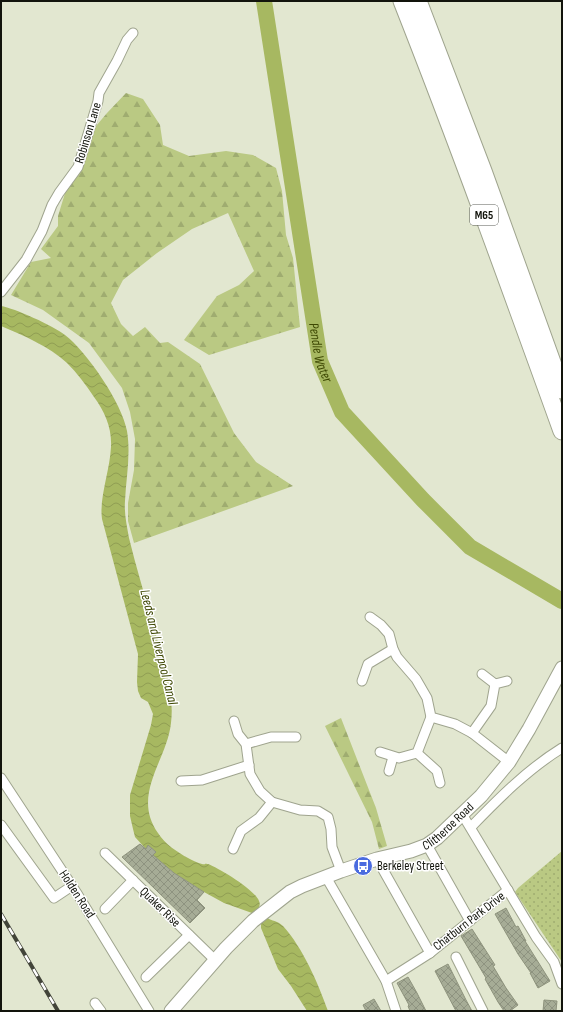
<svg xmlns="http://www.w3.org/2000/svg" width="563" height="1012" font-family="'Sofia Sans Condensed',sans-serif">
	<defs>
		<pattern id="forest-firs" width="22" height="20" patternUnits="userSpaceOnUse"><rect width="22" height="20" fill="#bac983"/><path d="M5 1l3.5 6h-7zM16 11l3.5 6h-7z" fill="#9fac70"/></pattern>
		<pattern id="park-dots" width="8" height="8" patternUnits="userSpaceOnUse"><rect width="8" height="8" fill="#bac983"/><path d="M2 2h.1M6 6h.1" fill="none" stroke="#9fac70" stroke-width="1.8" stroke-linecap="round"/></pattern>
		<pattern id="water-waves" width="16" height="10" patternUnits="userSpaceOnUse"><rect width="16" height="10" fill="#a7b861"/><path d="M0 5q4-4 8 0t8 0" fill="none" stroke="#8f9d53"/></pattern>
		<pattern id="building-cross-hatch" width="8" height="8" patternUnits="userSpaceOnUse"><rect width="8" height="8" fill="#a6ac96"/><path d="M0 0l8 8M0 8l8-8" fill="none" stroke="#8e9380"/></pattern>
	</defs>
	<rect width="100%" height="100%" fill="#e2e7d0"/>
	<!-- forest -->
	<g fill="url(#forest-firs)">
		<path d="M126,93L143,99L160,125L163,145L189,156L226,151L253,155L276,168L282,191L286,235L293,258L300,327L209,355L184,340L217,296L239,285L254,271L228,213L192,229L157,253L123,280L111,303L121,324L133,336L145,327L160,343L168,342L200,364L234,433L256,462L293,486L134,543L128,521V503L134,470L135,439L130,412L122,388L89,343L43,310L11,295L31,262L51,258L41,249L58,226V216L66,190L83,167L91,132L107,113Z"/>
		<path d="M341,718L376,808L387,846L379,849L372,822L325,726Z"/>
	</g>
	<!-- park -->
	<path fill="url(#park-dots)" d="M562,851V962L515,892L518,888Z"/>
	<!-- water -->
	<path fill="url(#water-waves)" d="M1,306C14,308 54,326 65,335C87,352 122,403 127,431C131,455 126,478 125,501C124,514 127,526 129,538C136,567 145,596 153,625C162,656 175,691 171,723C167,761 131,794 158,833C165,844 177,852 188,858C192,860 198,863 202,864C208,865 202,863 208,864C219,868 255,890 259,901C260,903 260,905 259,907C262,910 266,917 269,919C274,921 279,922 283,926C303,948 318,983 328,1011H307L291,986L278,969L261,928V923L252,913L224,903L204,892L174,873L153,855L156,852L149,846L146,849L135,837L133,829L130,816V795L151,725L153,714L148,702L141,698L138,691L137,682L138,654L102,519C99,498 110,470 111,447C112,428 105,412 94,397C86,385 77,373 67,363C49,346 24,336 1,326Z"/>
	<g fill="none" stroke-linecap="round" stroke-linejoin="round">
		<!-- river -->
		<path stroke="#a7b861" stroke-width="16" id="s1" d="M264,1L320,361L342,412L423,500L470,547L562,601"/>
	</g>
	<!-- building -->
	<g fill="url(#building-cross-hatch)" stroke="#8e937d">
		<path d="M140,844L146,849L148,845L156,852L153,855L174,873L204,892L197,900L205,908L190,923L122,857Z"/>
		<path d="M506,908L516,927L518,926L526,941H525L550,981L538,988L530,973H531L518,954L495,914Z"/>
		<path d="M472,929L495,965L493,966L506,988L518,1005L510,1011H504L498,1002L485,979L486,978L461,936Z"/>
		<path d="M448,964L466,1000L472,1011H456L435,971Z"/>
		<path d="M408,977L417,993L426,1011H410L408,1006L409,1005L397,983Z"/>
		<path d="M374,999L381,1011H366L363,1005Z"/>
		<path d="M544,1000L557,1001L556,1011H543Z"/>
	</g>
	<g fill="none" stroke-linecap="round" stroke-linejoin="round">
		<defs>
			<g id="minor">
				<path d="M1,292L26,260L42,231L52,205L59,193L78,167L98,101L99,93L117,61L127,40L133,33"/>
				<path d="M370,617L381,625L389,634L393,649L397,657L416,679L427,698L431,717L455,724L472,733L509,762"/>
				<path d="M482,674L495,684"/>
				<path d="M362,681L368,664L393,649"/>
				<path d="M234,721L238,734L246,744L250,774L260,791L272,802L300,810L318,811L328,817L331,829L332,847L341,871"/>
				<path d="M472,733L491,706L495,684L507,681"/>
				<path d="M246,744L271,737H296"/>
				<path d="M380,752L399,758L417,753L431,717"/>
				<path d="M417,753L437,771L440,783"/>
				<path d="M389,771L393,757"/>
				<path d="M1,778L78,895L149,1011"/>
				<path d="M181,781L202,780L249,765"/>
				<path d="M462,814L536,937L554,962L562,984"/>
				<path d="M1,825L54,898L72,886"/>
				<path d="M471,827C499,798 528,769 562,748"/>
				<path d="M427,845L470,921"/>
				<path d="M233,849L241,831L259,818L272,802"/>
				<path d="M105,853L216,961"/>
				<path d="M377,859L430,953"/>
				<path d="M326,877L386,981L396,1011"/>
				<path d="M105,909L133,880"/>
				<path d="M456,957L483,1011"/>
				<path d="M146,977L189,935"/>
				<path d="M386,981L430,953L508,890"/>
				<path d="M95,1003L101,1011"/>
			</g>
			<g id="secondary">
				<path id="s2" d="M171,1011L226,948L253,921L290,892L302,886L341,871L377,859L411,851L427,845L437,838L481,796L509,762L529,729L562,668"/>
			</g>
			<g id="motorway">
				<path d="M402,1C458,143 510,287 562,431"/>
				<path d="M418,1L483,171L562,390"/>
			</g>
		</defs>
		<!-- minor casing -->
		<use href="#minor" stroke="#9fa48e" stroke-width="11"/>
		<!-- secondary casing -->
		<use href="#secondary" stroke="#9fa48e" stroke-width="15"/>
		<!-- motorway casing -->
		<use href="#motorway" stroke="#9fa48e" stroke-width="19"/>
		<!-- minor -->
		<use href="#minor" stroke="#fff" stroke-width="9"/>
		<!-- secondary -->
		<use href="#secondary" stroke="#fff" stroke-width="13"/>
		<!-- motorway -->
		<use href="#motorway" stroke="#fff" stroke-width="17"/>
		<defs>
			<path id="rail" d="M1,914L58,1011"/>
		</defs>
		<!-- rail casing -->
		<use href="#rail" stroke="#424439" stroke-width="4"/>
		<!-- rail -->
		<use href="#rail" stroke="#fff" stroke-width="2.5" stroke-dasharray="8" stroke-linecap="butt"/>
	</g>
	<!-- icons -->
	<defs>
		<symbol id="bus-disc" viewBox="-11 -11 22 22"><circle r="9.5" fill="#4a6bdf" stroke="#fff"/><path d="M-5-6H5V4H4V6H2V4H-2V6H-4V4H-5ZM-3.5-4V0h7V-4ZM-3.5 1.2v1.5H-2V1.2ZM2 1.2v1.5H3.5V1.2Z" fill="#fff"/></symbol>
	</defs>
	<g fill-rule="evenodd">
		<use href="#bus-disc" x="352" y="855" width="22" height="22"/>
	</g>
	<g text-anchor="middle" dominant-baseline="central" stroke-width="3" stroke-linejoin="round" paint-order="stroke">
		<!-- shield labels -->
		<rect fill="#fff" stroke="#595a55" stroke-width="1" x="470" y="205" width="28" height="20" rx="3"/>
		<g font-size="12" font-weight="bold" fill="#12140c">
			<text x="484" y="215">M65</text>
		</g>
		<!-- street labels -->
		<g font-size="13" fill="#12140c" stroke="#fff">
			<text transform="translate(88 133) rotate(-73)">Robinson Lane</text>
			<text stroke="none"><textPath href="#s2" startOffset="342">Clitheroe Road</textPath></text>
			<text transform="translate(77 894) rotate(57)">Holden Road</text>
			<text transform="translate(160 907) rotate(44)">Quaker Rise</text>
			<text transform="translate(469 921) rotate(-38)">Chatburn Park Drive</text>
		</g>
		<!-- poi labels -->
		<g font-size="13" fill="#12140c" stroke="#fff" text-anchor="start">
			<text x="377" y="866">Berkeley Street</text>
		</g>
		<!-- water labels -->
		<g font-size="14" font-style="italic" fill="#3e4803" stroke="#fff">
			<text stroke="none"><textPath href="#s1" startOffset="356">Pendle Water</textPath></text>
			<text transform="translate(159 647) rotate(76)">Leeds and Liverpool Canal</text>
		</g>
	</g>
	<!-- border -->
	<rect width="563" height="1012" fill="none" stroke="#12140c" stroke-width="4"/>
</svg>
